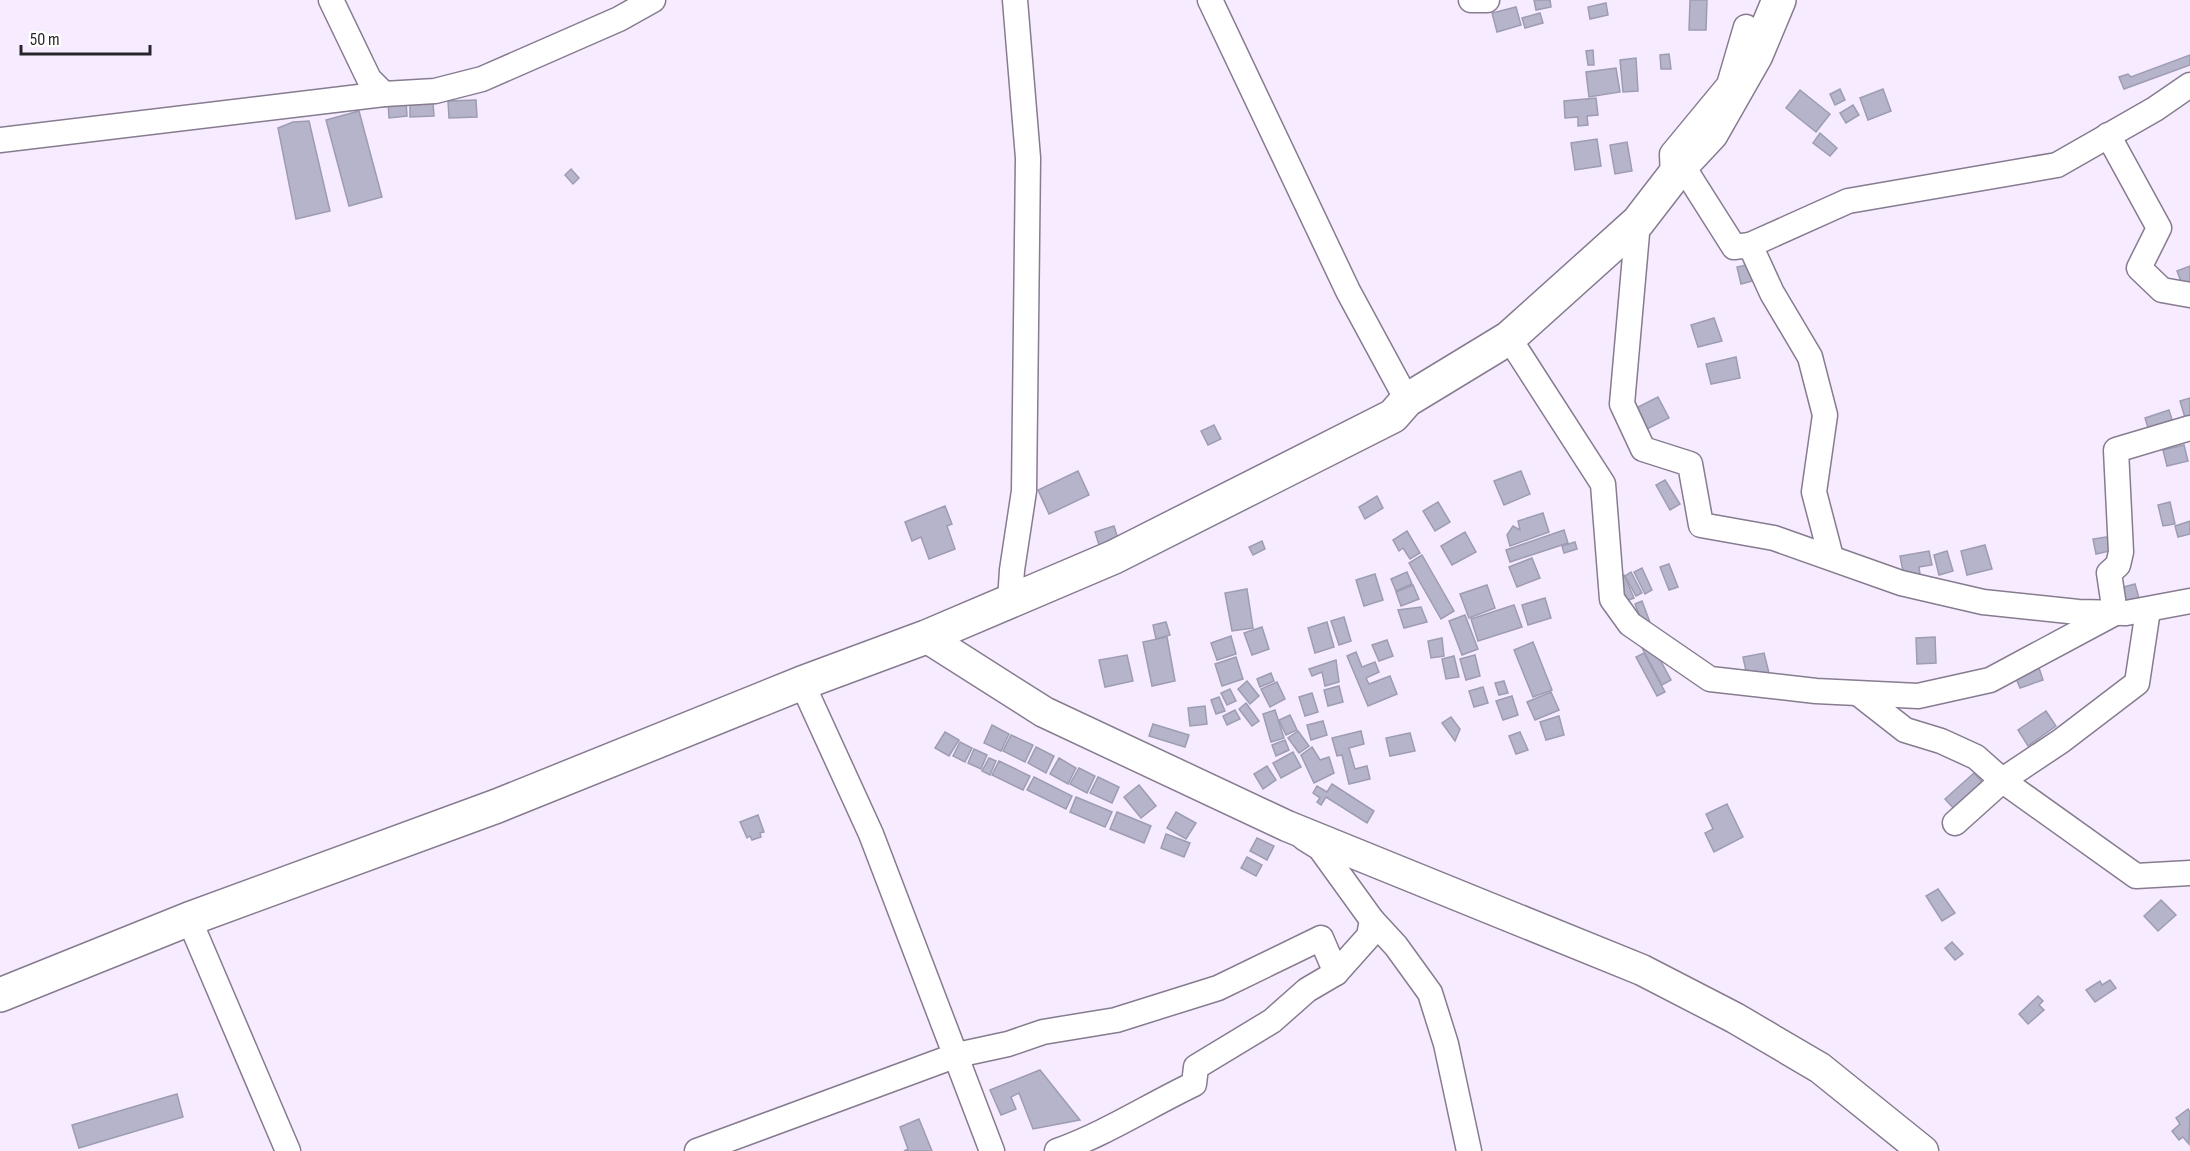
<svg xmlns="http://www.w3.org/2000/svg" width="2190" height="1151" font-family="'Sofia Sans Condensed',sans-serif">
	<rect width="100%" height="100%" fill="#f7ecff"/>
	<!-- building -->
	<g fill="#b5b4cb" stroke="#9d9cb3" stroke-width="1.5">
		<path d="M1534,0H1550L1551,7L1536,10Z"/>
		<path d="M1690,0H1707L1706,30H1689Z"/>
		<path d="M1606,3L1608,15L1590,19L1588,7Z"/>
		<path d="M1516,7L1521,25L1497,32L1492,13Z"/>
		<path d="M1540,13L1543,23L1525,28L1522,18Z"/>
		<path d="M1593,50L1594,65H1588L1586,51Z"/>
		<path d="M1669,54L1671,69H1661L1660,55Z"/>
		<path d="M2190,55V65L2124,89L2119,77L2128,74L2131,77Z"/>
		<path d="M1636,58L1638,91L1623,92L1620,60Z"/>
		<path d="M1616,68L1620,92L1589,97L1586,72Z"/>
		<path d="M1840,89L1845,100L1835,105L1830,94Z"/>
		<path d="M1883,89L1891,111L1868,120L1860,98Z"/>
		<path d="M1800,90L1830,114L1816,132L1786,108Z"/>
		<path d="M1596,98L1598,115L1587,116L1588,125L1578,126V117L1565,118L1564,101Z"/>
		<path d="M476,100L477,117L449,118L448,101Z"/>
		<path d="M406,101L407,116L389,118L388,102Z"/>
		<path d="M433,103L434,116L410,117V105Z"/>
		<path d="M1853,105L1859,115L1846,123L1840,113Z"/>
		<path d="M359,111L382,197L349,206L326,120Z"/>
		<path d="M309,121L330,211L296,219L278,128L293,122Z"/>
		<path d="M1820,133L1837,148L1830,156L1813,143Z"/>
		<path d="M1597,139L1601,166L1575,170L1571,143Z"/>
		<path d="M1627,142L1632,171L1615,174L1610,145Z"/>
		<path d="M571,169L579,178L573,184L565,175Z"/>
		<path d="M1751,264L1756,280L1741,284L1737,267Z"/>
		<path d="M2190,266V281L2182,284L2177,271Z"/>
		<path d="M1714,318L1722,341L1698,347L1691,325Z"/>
		<path d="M1736,357L1740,378L1711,384L1706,364Z"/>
		<path d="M1658,397L1669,418L1645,430L1634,409Z"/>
		<path d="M2190,398V419L2186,421L2180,401Z"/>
		<path d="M2169,410L2174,426L2150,434L2145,418Z"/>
		<path d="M1214,425L1221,439L1208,445L1201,431Z"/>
		<path d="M2184,445L2188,461L2167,466L2163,450Z"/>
		<path d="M1078,471L1089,495L1049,514L1038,490Z"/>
		<path d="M1521,471L1530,494L1504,505L1494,481Z"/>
		<path d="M1665,480L1680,504L1670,510L1656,485Z"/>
		<path d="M1377,496L1383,508L1365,519L1359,507Z"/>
		<path d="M1438,502L1450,522L1435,531L1423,511Z"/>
		<path d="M2170,502L2175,524L2163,526L2158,505Z"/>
		<path d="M945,506L952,524L947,526L955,549L929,559L921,537L912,541L905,522Z"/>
		<path d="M1543,513L1549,532L1510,546L1507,535L1513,526L1520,530L1518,521Z"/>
		<path d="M2190,521V534L2178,537L2175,526Z"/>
		<path d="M1114,526L1119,542L1100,548L1095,532Z"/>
		<path d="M1564,530L1568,543L1510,562L1506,550Z"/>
		<path d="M1407,531L1420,553L1410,559L1403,548L1399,551L1393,540Z"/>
		<path d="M1465,532L1476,552L1452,565L1441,546Z"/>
		<path d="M2112,536L2114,550L2096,554L2093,539Z"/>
		<path d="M1262,541L1265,549L1253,555L1249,547Z"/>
		<path d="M1575,542L1577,549L1564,553L1562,546Z"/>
		<path d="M1985,545L1992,569L1967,575L1961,551Z"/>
		<path d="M1929,551L1932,565L1919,567L1920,574L1904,576L1900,556Z"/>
		<path d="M1947,551L1953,571L1939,575L1934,555Z"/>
		<path d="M1422,555L1454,611L1441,619L1409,563Z"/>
		<path d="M1532,558L1540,578L1517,587L1509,567Z"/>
		<path d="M1669,564L1678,587L1669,590L1660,567Z"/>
		<path d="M1642,568L1652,590L1645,594L1634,572Z"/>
		<path d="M1407,572L1412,584L1396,591L1391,579Z"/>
		<path d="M1631,572L1642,593L1636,596L1625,576Z"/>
		<path d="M1375,574L1383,600L1364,606L1356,580Z"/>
		<path d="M1624,575L1634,598L1626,601L1616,579Z"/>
		<path d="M2135,584L2139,598L2119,603L2116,589Z"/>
		<path d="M1413,585L1419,599L1401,606L1396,592Z"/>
		<path d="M1487,585L1495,608L1469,618L1460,594Z"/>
		<path d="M1247,589L1253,628L1232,631L1225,593Z"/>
		<path d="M1545,598L1551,618L1528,625L1522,605Z"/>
		<path d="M1642,601L1651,625L1644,628L1635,604Z"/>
		<path d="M1514,605L1522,627L1478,641L1471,619Z"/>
		<path d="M1421,607L1427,622L1404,628L1398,610Z"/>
		<path d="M1465,615L1478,649L1462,655L1449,621Z"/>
		<path d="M1344,617L1351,641L1339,645L1331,621Z"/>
		<path d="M1166,622L1170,635L1156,639L1153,625Z"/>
		<path d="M1327,622L1334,647L1315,653L1308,628Z"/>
		<path d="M1262,627L1269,649L1252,655L1244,633Z"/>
		<path d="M1231,636L1236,654L1217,660L1211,643Z"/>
		<path d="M1167,637L1175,681L1152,686L1143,642Z"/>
		<path d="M1935,637L1936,663L1917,664L1916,638Z"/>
		<path d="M1442,638L1444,656L1431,658L1428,641Z"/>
		<path d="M1387,640L1393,656L1379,661L1372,645Z"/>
		<path d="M1650,641L1671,680L1662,685L1641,646Z"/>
		<path d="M1533,642L1552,690L1533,697L1514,650Z"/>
		<path d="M1356,652L1362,667L1375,662L1379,672L1366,678L1369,684L1390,676L1397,694L1368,706L1347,656Z"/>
		<path d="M1644,653L1665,692L1657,696L1636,657Z"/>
		<path d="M1764,653L1770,677L1748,681L1743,657Z"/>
		<path d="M1127,655L1133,681L1105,687L1099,660Z"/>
		<path d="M1475,655L1480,676L1466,680L1460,659Z"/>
		<path d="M1454,656L1459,677L1446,679L1442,659Z"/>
		<path d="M1236,657L1243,679L1222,686L1215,664Z"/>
		<path d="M1336,660L1339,682L1325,686L1322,672L1312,676L1309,669Z"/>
		<path d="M2039,668L2043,680L2020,688L2015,676Z"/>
		<path d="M1271,673L1274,681L1260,687L1257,679Z"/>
		<path d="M1247,681L1259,696L1250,704L1238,689Z"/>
		<path d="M1504,681L1508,693L1499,695L1495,683Z"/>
		<path d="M1277,682L1285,699L1270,707L1261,689Z"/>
		<path d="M1339,686L1343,702L1328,706L1324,690Z"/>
		<path d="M1483,687L1488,703L1474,707L1469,691Z"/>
		<path d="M1230,689L1236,701L1227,705L1221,693Z"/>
		<path d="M1551,692L1559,710L1535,720L1527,702Z"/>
		<path d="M1312,693L1318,712L1305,716L1299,697Z"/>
		<path d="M1512,696L1518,715L1503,720L1496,701Z"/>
		<path d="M1219,697L1225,711L1216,714L1211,700Z"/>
		<path d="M1246,703L1259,721L1252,726L1239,709Z"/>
		<path d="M1205,706L1207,724L1190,726L1188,708Z"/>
		<path d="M1235,710L1240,719L1227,725L1223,716Z"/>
		<path d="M1275,710L1284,738L1271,742L1263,714Z"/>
		<path d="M2046,711L2056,726L2028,746L2018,730Z"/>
		<path d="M1290,715L1297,730L1286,735L1279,720Z"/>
		<path d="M1559,716L1564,735L1546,740L1540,722Z"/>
		<path d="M1451,717L1460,729L1455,741L1442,723Z"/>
		<path d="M1323,721L1327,735L1311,740L1307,725Z"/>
		<path d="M1153,724L1189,735L1185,747L1149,736Z"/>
		<path d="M992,725L1009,734L1001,751L984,743Z"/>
		<path d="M1298,731L1309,746L1299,753L1288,738Z"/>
		<path d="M1361,731L1364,744L1349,748L1355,769L1367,766L1370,779L1349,784L1342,755L1337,756L1332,738Z"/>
		<path d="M945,732L959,740L949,756L935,748Z"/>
		<path d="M1520,732L1528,750L1516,754L1509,736Z"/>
		<path d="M1410,733L1415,751L1390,756L1386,738Z"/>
		<path d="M1011,735L1033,745L1025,762L1003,751Z"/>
		<path d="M1285,740L1289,750L1276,756L1272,745Z"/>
		<path d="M960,742L972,748L965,762L953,756Z"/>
		<path d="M1036,747L1054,756L1046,773L1028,763Z"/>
		<path d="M1312,747L1320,760L1329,757L1334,773L1314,783L1301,755Z"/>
		<path d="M974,749L987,755L981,769L968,763Z"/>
		<path d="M1293,752L1301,767L1281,778L1273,763Z"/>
		<path d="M989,758L996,761L990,775L982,771Z"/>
		<path d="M1059,758L1076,768L1068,784L1050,774Z"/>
		<path d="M999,761L1030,776L1023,790L992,775Z"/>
		<path d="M1267,766L1276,780L1263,789L1254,774Z"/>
		<path d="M1079,768L1095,776L1087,793L1070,784Z"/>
		<path d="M1974,773L1986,786L1957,812L1945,799Z"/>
		<path d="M1034,777L1072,796L1066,809L1027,790Z"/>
		<path d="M1098,777L1119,787L1112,803L1090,793Z"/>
		<path d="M1332,784L1374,811L1367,823L1326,797L1321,805L1317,802L1320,798L1313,793L1317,786L1327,792Z"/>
		<path d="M1139,785L1156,806L1141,818L1124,797Z"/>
		<path d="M1076,797L1112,812L1105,827L1070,812Z"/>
		<path d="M1727,804L1743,837L1714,852L1705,833L1713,829L1706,814Z"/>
		<path d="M1117,812L1151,826L1144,843L1110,829Z"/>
		<path d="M1176,812L1196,823L1186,839L1167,828Z"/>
		<path d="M758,815L764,832L760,833L761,837L752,840L750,836L747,838L740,822Z"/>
		<path d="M1166,834L1190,843L1184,857L1161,848Z"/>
		<path d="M1257,838L1274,846L1267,860L1250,851Z"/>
		<path d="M1247,857L1262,865L1256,876L1241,868Z"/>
		<path d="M1938,889L1955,913L1942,921L1926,896Z"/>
		<path d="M2161,900L2176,915L2158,931L2144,916Z"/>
		<path d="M1952,942L1963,954L1955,960L1945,948Z"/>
		<path d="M2110,980L2116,988L2095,1002L2086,990L2100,981L2102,985Z"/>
		<path d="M2038,996L2043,1001L2039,1005L2044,1010L2028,1024L2019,1014Z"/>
		<path d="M1040,1070L1080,1120L1033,1129L1019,1093L1011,1097L1016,1109L1001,1115L990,1090Z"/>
		<path d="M177,1094L183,1117L79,1148L72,1125Z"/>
		<path d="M2188,1109L2190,1112L2189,1144L2183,1137L2179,1140L2172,1131L2180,1124L2176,1118Z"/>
		<path d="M919,1119L932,1151H904L908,1149L900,1127Z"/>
	</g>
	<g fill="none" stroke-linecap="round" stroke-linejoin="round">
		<defs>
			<g id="minor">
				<path d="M331,0L369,79L384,94"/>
				<path d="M1210,0L1348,291L1407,400"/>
				<path d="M1471,0H1487"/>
				<path d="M1746,27L1729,85L1672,154L1673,178L1682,165L1734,247L1750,245L1772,293L1810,357L1825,415L1814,492L1831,557"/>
				<path d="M2108,135L2159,228L2139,268L2162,290L2190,295"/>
				<path d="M0,140L384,94L435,91L482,79L619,19L653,0"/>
				<path d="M1638,222L1622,404L1643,449L1690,464L1701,525L1774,538L1901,583L1983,602L2078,612L2126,613L2190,601"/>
				<path d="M1750,245L1848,201L2057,165L2155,109L2190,85"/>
				<path d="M1509,338L1603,484L1612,599L1630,624L1710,679L1816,691L1918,696L1990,680L2115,613L2109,573L2118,565L2121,552L2116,450L2190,428"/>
				<path d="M1010,601L1012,570L1024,491L1028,158L1015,0"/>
				<path d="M802,683L871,834L992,1151"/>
				<path d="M1859,694L1905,730L1941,741L1976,757L2003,781L2136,876L2190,873"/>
				<path d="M1955,823L2004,779L2061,741L2137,683L2148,610"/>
				<path d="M189,919L288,1151"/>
				<path d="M1372,920L1396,946L1430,993L1446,1044L1469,1151"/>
				<path d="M697,1151L957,1055L1008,1044L1043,1032L1116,1020L1218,988L1321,938L1336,973L1369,936L1372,920L1320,848L1304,838"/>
				<path d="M1057,1151C1105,1134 1148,1106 1194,1084L1196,1067L1272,1021L1307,990L1336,973"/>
			</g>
			<path id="major" d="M926,637L1044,712L1287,826L1642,970L1735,1018L1820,1068L1923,1151"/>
			<path id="highway" d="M0,995L189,919L497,806L802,683L926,637L1114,557L1393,416L1407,400L1509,338L1638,222L1682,165L1711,134L1756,55L1779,0"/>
		</defs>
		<!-- minor casing -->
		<use href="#minor" stroke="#867b8f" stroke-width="27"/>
		<!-- major casing -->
		<use href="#major" stroke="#867b8f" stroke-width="33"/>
		<!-- highway casing -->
		<use href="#highway" stroke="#867b8f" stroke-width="36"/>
		<!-- minor -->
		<use href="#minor" stroke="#fff" stroke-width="24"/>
		<!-- major -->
		<use href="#major" stroke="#fff" stroke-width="30"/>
		<!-- highway -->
		<use href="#highway" stroke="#fff" stroke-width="33"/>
	</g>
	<!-- scale -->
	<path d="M21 45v9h129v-9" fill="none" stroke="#28242c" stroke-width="3"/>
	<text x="30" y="45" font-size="18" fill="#28242c" stroke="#ffffff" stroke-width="4.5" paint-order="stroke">50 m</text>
</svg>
